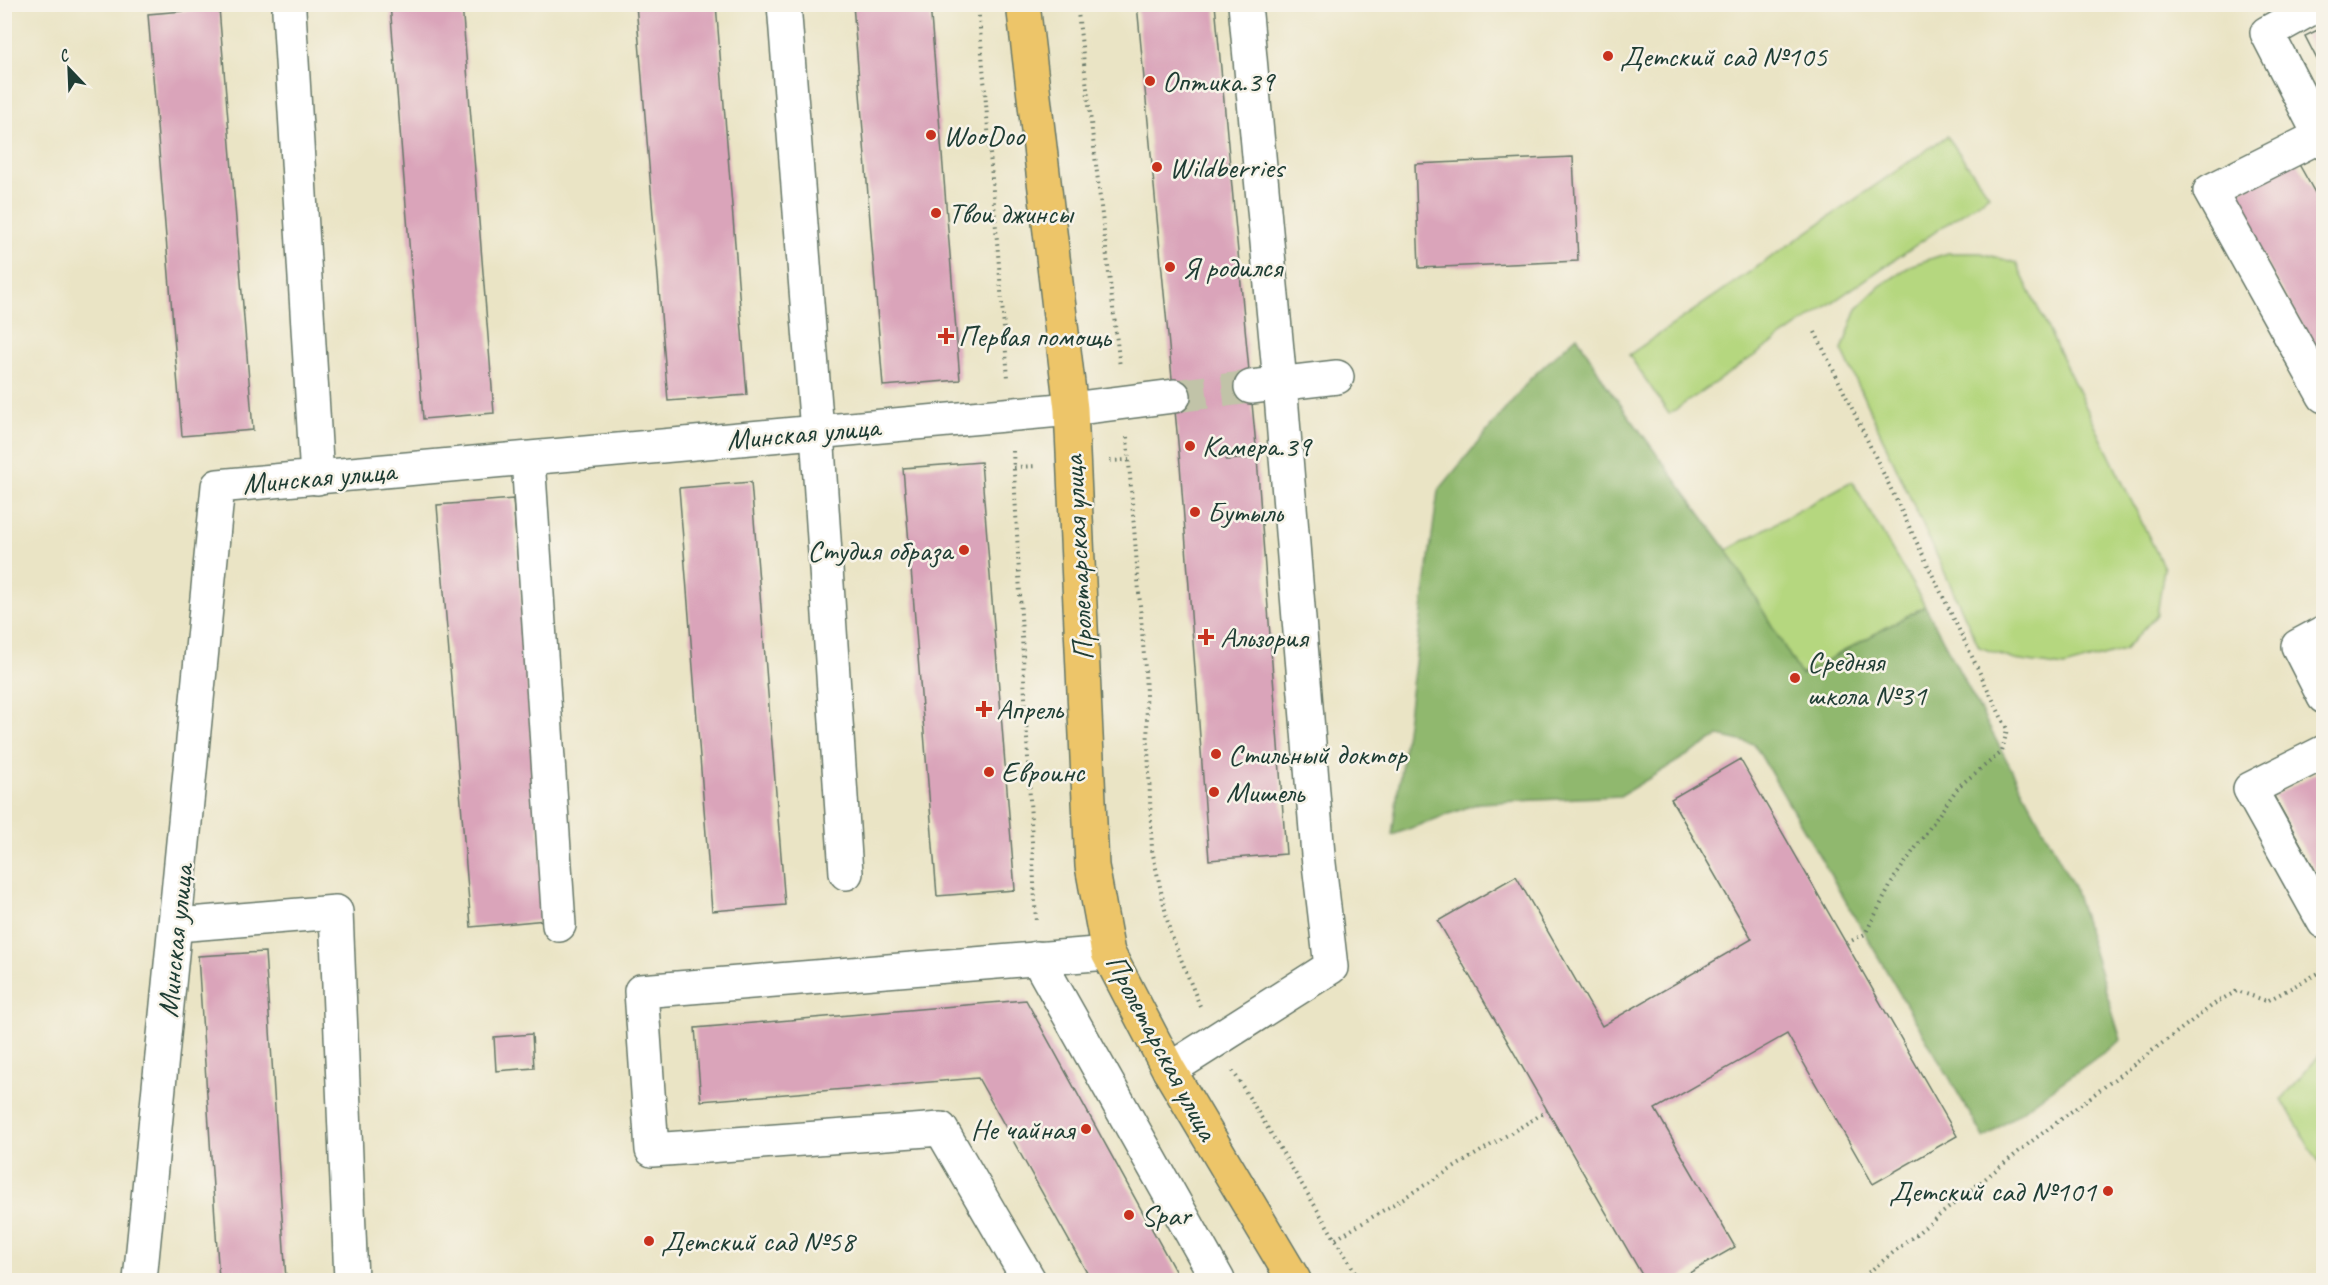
<svg xmlns="http://www.w3.org/2000/svg" width="2328" height="1285" font-family="Caveat,sans-serif">
	<rect width="100%" height="100%" fill="#f7f3e8"/>
	<filter id="ink" filterUnits="userSpaceOnUse"><feTurbulence type="fractalNoise" baseFrequency=".0167" numOctaves="2"/><feDisplacementMap in="SourceGraphic" scale="12" xChannelSelector="R" yChannelSelector="G"/><feConvolveMatrix kernelMatrix="1 2 1 2 8 2 1 2 1" color-interpolation-filters="sRGB"/></filter>
	<filter id="wash" filterUnits="userSpaceOnUse"><feTurbulence type="fractalNoise" baseFrequency=".008" numOctaves="4" result="noise"/><feDisplacementMap in="SourceGraphic" scale="24" xChannelSelector="R" yChannelSelector="G"/><feGaussianBlur stdDeviation="1.35" result="paint"/><feColorMatrix in="noise" values="0 0 0 0 0 0 0 0 0 0 0 0 0 0 0 0 0 1.4 0 .05"/><feComposite in="paint" operator="in"/></filter>
	<g filter="url(#wash)">
		<rect width="100%" height="100%" fill="#eae4c5"/>
		<!-- green -->
		<g fill="#b5d77f" stroke="#6a8a5a" stroke-width="1.5">
			<path d="M1947,136L1989,195L1669,414L1629,355Z"/>
			<path d="M1948,253H1981L2016,263L2164,568L2157,615L2124,650L2064,667L2015,660L1979,647L1842,350L1857,308L1880,286L1912,265Z"/>
			<path d="M1852,481L1925,606L1801,675L1727,550Z"/>
			<path d="M2323,1051V1170L2282,1099Z"/>
		</g>
		<!-- forest -->
		<path fill="#90b86e" stroke="#587a51" stroke-width="1.5" d="M1577,336L1607,386L1727,550L1801,675L1925,606L2074,887L2121,1040L1984,1138L1754,744L1719,736L1620,796L1479,803L1392,835L1438,491L1531,378Z"/>
		<g id="blocks">
			<!-- building -->
			<g fill="#daa4ba">
				<path d="M390,4H462L494,413L423,419Z"/>
				<path d="M636,4H716L747,395L668,401Z"/>
				<path d="M853,4H930L960,380L883,386Z"/>
				<path d="M1137,4H1215L1257,457L1225,460L1257,458L1286,854L1209,860L1180,464Z"/>
				<path d="M219,8L253,430L182,436L148,14Z"/>
				<path d="M2324,27V73L2305,36Z"/>
				<path d="M1573,157L1578,261L1419,268L1415,164Z"/>
				<path d="M2296,159L2324,209V364L2229,197Z"/>
				<path d="M981,462L1015,890L937,896L903,468Z"/>
				<path d="M751,482L785,905L712,911L679,488Z"/>
				<path d="M513,499L546,920L471,927L437,505Z"/>
				<path d="M1740,759L1957,1136L1873,1184L1787,1034L1655,1109L1735,1247L1677,1280H1645L1438,921L1516,876L1602,1026L1752,939L1671,799Z"/>
				<path d="M2324,769V886L2274,796Z"/>
				<path d="M265,952L286,1280H219L198,956Z"/>
				<path d="M1026,1000L1180,1280H1091L978,1078L701,1101L695,1028Z"/>
				<path d="M532,1034L534,1068L496,1071L494,1037Z"/>
			</g>
		</g>
	</g>
	<g filter="url(#ink)">
		<use href="#blocks" fill-opacity="0" stroke="#667767" stroke-width="1.5"/>
		<g fill="none" stroke-linecap="round" stroke-linejoin="round">
			<!-- minor-tunnel -->
			<path stroke="#c1c3a8" stroke-width="33" stroke-dasharray="33 16" stroke-linecap="butt" d="M1174,396L1251,387"/>
			<defs>
				<g id="minor">
					<path d="M784,4L817,432L846,873"/>
					<path d="M2319,4L2267,33L2324,143"/>
					<path d="M289,11L317,478"/>
					<path d="M2320,136L2210,191L2324,396"/>
					<path d="M1251,387L1337,377"/>
					<path d="M528,459L559,925"/>
					<path d="M2324,632L2298,646L2324,697"/>
					<path d="M2324,752L2250,789L2324,922"/>
					<path d="M177,925L336,912L351,1280"/>
					<path d="M1037,958L1218,1280"/>
					<path d="M1169,1070L1331,967L1318,855L1280,383L1245,4"/>
					<path d="M140,1280L218,486L1071,409L1174,396"/>
					<path d="M1029,1280L941,1129L652,1150L641,991L1108,953"/>
				</g>
				<path id="major" d="M1023,4L1071,409L1092,866L1108,953L1169,1070L1294,1280"/>
			</defs>
			<!-- minor casing -->
			<use href="#minor" stroke="#667767" stroke-width="36"/>
			<!-- major casing -->
			<use href="#major" stroke="#667767" stroke-width="36"/>
			<!-- path -->
			<g stroke="#667767" stroke-width="4" stroke-dasharray="1.5 4.5" stroke-linecap="butt">
				<path d="M978,4L1008,378"/>
				<path d="M1077,4L1120,367"/>
				<path d="M1815,332L2007,729L2002,752L1959,786L1895,877L1865,934L1847,943"/>
				<path d="M1127,437L1145,669L1152,850L1170,932L1200,1006"/>
				<path d="M1013,451L1036,923"/>
				<path d="M1110,461L1129,460"/>
				<path d="M1014,467L1037,466"/>
				<path d="M1233,1071L1360,1280"/>
				<path d="M1336,1239L1547,1111"/>
				<path d="M1859,1280L2032,1141L2217,1002L2237,991L2267,1001L2324,970"/>
			</g>
			<!-- minor -->
			<use href="#minor" stroke="#fff" stroke-width="33"/>
			<!-- major -->
			<use href="#major" stroke="#edc569" stroke-width="33"/>
		</g>
	</g>
	<!-- markers -->
	<g fill="#c8321e" stroke="#f7f3e8" stroke-width="2">
		<circle cx="1608" cy="56" r="6"/>
		<circle cx="1150" cy="81" r="6"/>
		<circle cx="931" cy="135" r="6"/>
		<circle cx="1157" cy="167" r="6"/>
		<circle cx="936" cy="213" r="6"/>
		<circle cx="1170" cy="267" r="6"/>
		<path d="M943 327h6v6h6v6h-6v6h-6v-6h-6v-6h6z"/>
		<circle cx="1190" cy="446" r="6"/>
		<circle cx="1195" cy="512" r="6"/>
		<circle cx="964" cy="550" r="6"/>
		<path d="M1203 628h6v6h6v6h-6v6h-6v-6h-6v-6h6z"/>
		<circle cx="1795" cy="678" r="6"/>
		<path d="M981 700h6v6h6v6h-6v6h-6v-6h-6v-6h6z"/>
		<circle cx="1216" cy="754" r="6"/>
		<circle cx="989" cy="772" r="6"/>
		<circle cx="1214" cy="792" r="6"/>
		<circle cx="1086" cy="1129" r="6"/>
		<circle cx="2108" cy="1191" r="6"/>
		<circle cx="1129" cy="1215" r="6"/>
		<circle cx="649" cy="1241" r="6"/>
	</g>
	<g text-anchor="middle" dominant-baseline="central" stroke-width="5" stroke-linejoin="round" paint-order="stroke">
		<!-- poi labels -->
		<g font-size="30" fill="#1f3d34" stroke="#f7f3e8" text-anchor="start">
			<text x="1620" y="56">Детский сад №105</text>
			<text x="1162" y="81">Оптика.39</text>
			<text x="943" y="135">WooDoo</text>
			<text x="1169" y="167">Wildberries</text>
			<text x="948" y="213">Твои джинсы</text>
			<text x="1182" y="267">Я родился</text>
			<text x="958" y="336">Первая помощь</text>
			<text x="1202" y="446">Камера.39</text>
			<text x="1207" y="512">Бутыль</text>
			<text x="952" y="550" text-anchor="end">Студия образа</text>
			<text x="1220" y="637">Альзория</text>
			<text x="1807" y="661">Средняя<tspan x="1807" dy="34">школа №31</tspan></text>
			<text x="996" y="709">Апрель</text>
			<text x="1228" y="754">Стильный доктор</text>
			<text x="1001" y="772">Евроинс</text>
			<text x="1226" y="792">Мишель</text>
			<text x="1074" y="1129" text-anchor="end">Не чайная</text>
			<text x="2096" y="1191" text-anchor="end">Детский сад №101</text>
			<text x="1141" y="1215">Spar</text>
			<text x="661" y="1241">Детский сад №58</text>
		</g>
		<!-- street labels -->
		<g font-size="30" fill="#1f3d34" stroke="#f7f3e8">
			<text transform="translate(803 433) rotate(-5)">Минская улица</text>
			<text transform="translate(319 477) rotate(-5)">Минская улица</text>
			<text transform="translate(1078 558) rotate(-93)">Пролетарская улица</text>
			<text transform="translate(175 941) rotate(-84)">Минская улица</text>
			<text transform="translate(1162 1047) rotate(62)">Пролетарская улица</text>
		</g>
	</g>
	<!-- margin -->
	<rect width="2328" height="1285" fill="none" stroke="#f7f3e8" stroke-width="24"/>
	<!-- north arrow -->
	<g transform="translate(69 69) rotate(337)" stroke="#f7f3e8" stroke-width="4.5" paint-order="stroke">
	<path d="M0-4.5L10 22L0 15L-10 22Z" fill="#1f3d34"/>
	<text y="-9" font-size="16" font-weight="bold" text-anchor="middle" fill="#1f3d34">С</text>
	</g>
</svg>
